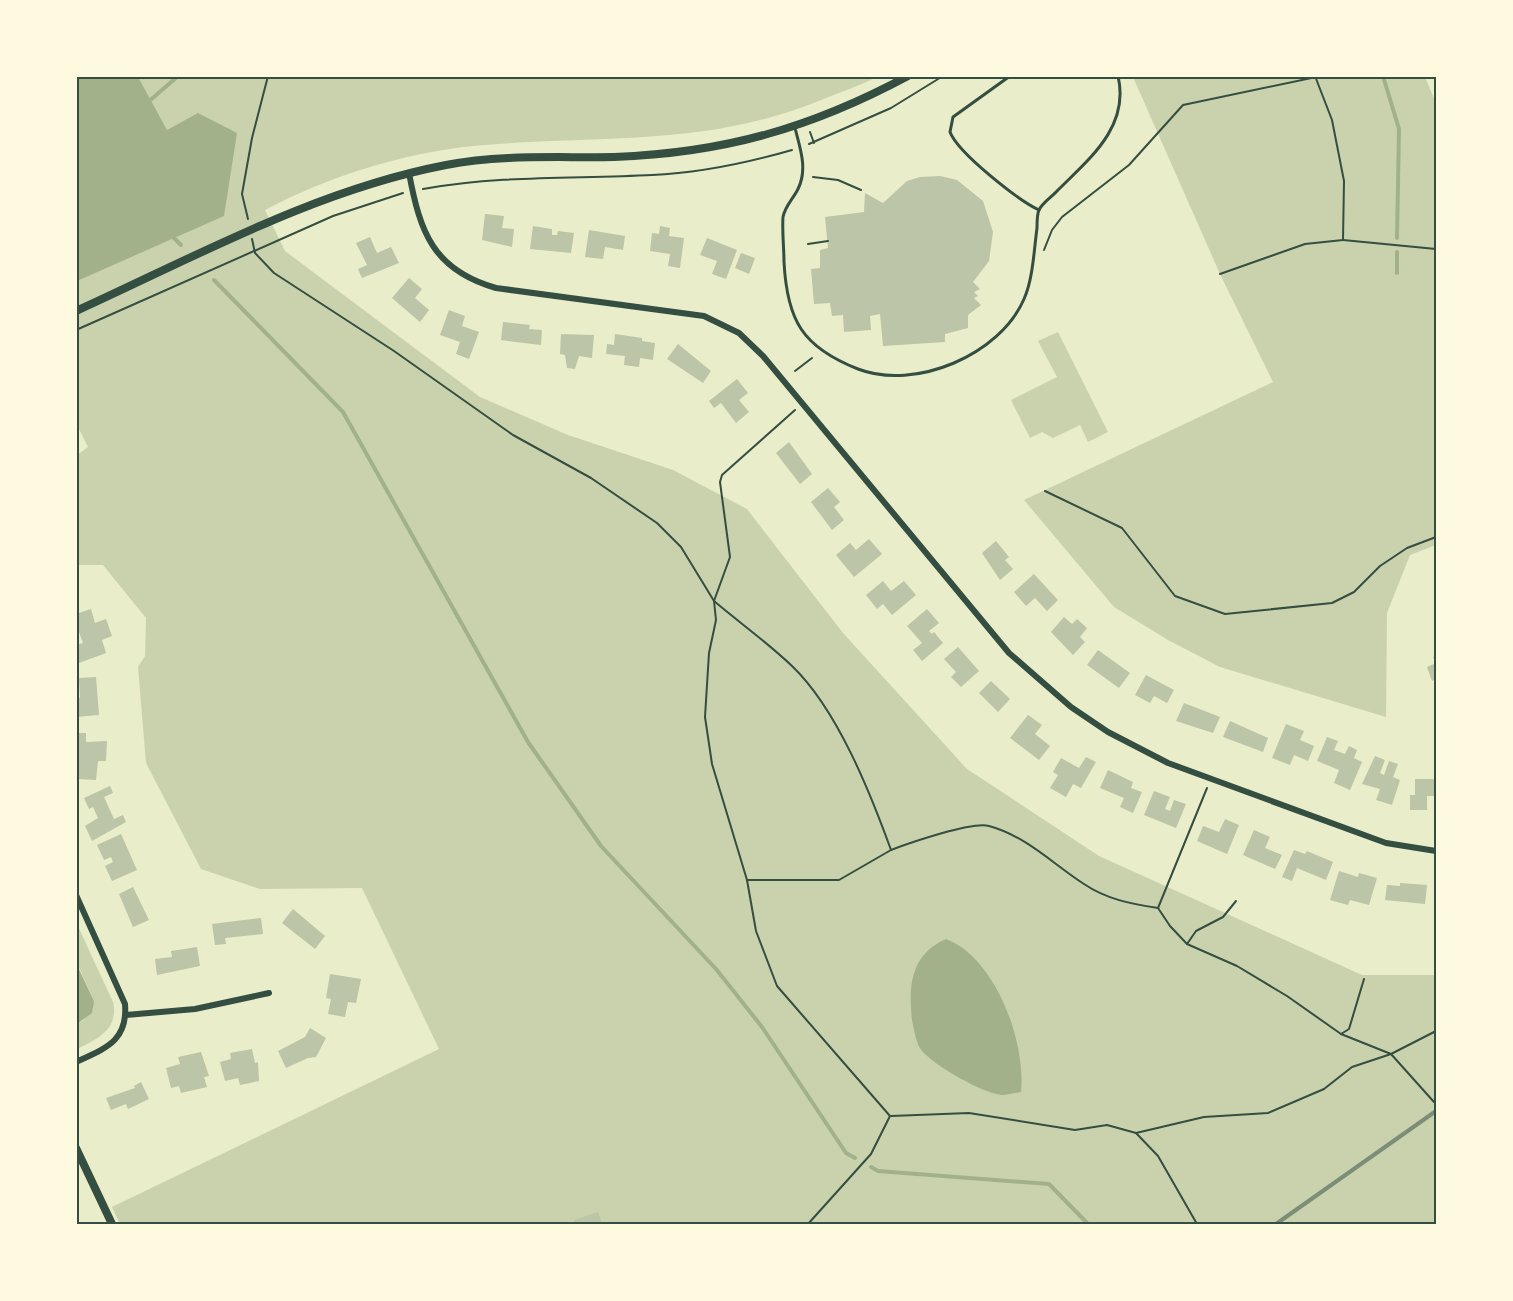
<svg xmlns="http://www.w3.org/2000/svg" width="1513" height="1301" font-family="'DejaVu Sans',sans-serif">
	<rect width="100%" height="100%" fill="#e9edc9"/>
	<!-- green -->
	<g fill="#cad2ad">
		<path d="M77,77H877C861,85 843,91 826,98C705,149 599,134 473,146C403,153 327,177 265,210L285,251L480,397L568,435L673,470L747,509L843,633L967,769L1099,856L1362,975H1436V1224H120L112,1207L439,1049L362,888L260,889L201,869L146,763L138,667L145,656L146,618L103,565H77V455L88,447L77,425Z"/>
		<path d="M1133,77H1425L1436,103V545L1410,555L1387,613L1386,717L1220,667L1168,640L1114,607L1024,500L1273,382L1220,274Z"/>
		<path d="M1058,332L1108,432L1088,442L1080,425L1053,438L1042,432L1030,438L1011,400L1057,377L1038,341Z"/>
		<path d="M76,922L113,1002C119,1029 98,1039 77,1049V1024L84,1020L94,1001L77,963Z"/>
	</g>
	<!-- water -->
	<g fill="#a3b18a">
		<path d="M76,77H138L167,130L198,113L237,133L224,216L77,281Z"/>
		<path d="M946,939C996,958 1026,1042 1021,1092C1015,1093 1008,1095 1002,1095C982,1093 935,1066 922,1051C916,1044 914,1029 912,1020C908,986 911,954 946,939Z"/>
		<path d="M76,963L94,1001L92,1013L77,1024Z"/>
	</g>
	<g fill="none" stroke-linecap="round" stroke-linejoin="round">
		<!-- stream -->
		<g stroke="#a3b18a" stroke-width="4">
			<path d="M1383,76L1399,129L1397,238"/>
			<path d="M147,103L178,76"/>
			<path d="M172,236L181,245"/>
			<path d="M1397,273V252"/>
			<path d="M214,280L343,412L528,742L601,846L716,969L762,1027L846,1153L855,1158"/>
			<path d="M871,1167L878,1171L1049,1184L1088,1224"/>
		</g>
	</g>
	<!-- building -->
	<g fill="#bcc5a7">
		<path d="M940,176L957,180L983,201L993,232L989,261L973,282L980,289L974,292L978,296L974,298L981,305L968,315V328L945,334V342L883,346L880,314L870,316L871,330L844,332L843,315L832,316L830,303L814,304L811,269L820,268V250L828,248L825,217L864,212L865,193L883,203L907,181L920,177Z"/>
		<path d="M485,214L504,216L502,228L514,229L512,247L482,240Z"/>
		<path d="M533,226L552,229V235H557L558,231L574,233L571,253L530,249Z"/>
		<path d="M660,226L670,228L669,236L684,238L680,268L668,266L670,254L650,251L652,233L659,234Z"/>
		<path d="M589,230L625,236L623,250L605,247L603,259L585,257Z"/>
		<path d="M370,237L377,253L391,247L399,263L362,278L358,269L367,265L356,243Z"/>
		<path d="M707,238L737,250L726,279L712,274L717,261L700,255Z"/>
		<path d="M741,253L755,258L749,274L735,268Z"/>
		<path d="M409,278L422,289L415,298L429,310L420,322L392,298Z"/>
		<path d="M449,310L465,316L462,326L479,332L469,359L456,354L460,342L440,335Z"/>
		<path d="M503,322L530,325L529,329L542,330L541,345L501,340Z"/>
		<path d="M561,334L594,335L592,358L579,356L575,369L567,368L565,355L560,354Z"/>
		<path d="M615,334L642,338V341L655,343L653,360L640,358L639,367L624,365L625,356L606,354L607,344L614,345Z"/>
		<path d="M678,344L711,371L703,383L667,359Z"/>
		<path d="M737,379L748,393L739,400L749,412L736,423L721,403L714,408L709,401Z"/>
		<path d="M789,442L812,474L800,484L776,453Z"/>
		<path d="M828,488L840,502L834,507L844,520L832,530L811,502Z"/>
		<path d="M869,539L882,554L854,577L836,555L850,543L856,550Z"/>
		<path d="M996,541L1009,557L1005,560L1013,569L1000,580L982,553Z"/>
		<path d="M1034,574L1058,600L1047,611L1035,598L1026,606L1014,592Z"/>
		<path d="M883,581L891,591L904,581L916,595L892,615L883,604L877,609L866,595Z"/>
		<path d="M91,609L95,623L106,619L112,636L102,640L106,653L79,663L76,645L83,643L79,632L76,633V614Z"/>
		<path d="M927,609L939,623L929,631L932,634L934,632L943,643L922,661L913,650L922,643L907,626Z"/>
		<path d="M1064,617L1072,624L1077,619L1087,628L1080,637L1085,642L1073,655L1051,632Z"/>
		<path d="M958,647L979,671L961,687L951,677L956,672L944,659Z"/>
		<path d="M1098,650L1130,673L1119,688L1087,665Z"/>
		<path d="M1436,655V679L1432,681L1427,667L1436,663L1433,657Z"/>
		<path d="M1146,675L1174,690L1167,703L1154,696L1150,703L1135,695Z"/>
		<path d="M96,677L99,715L76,717V698H80L79,678Z"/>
		<path d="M991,681L1010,699L998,712L979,693Z"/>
		<path d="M1184,703L1220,717L1213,733L1176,721Z"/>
		<path d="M1028,715L1042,725L1035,734L1050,746L1039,760L1010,738Z"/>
		<path d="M1230,721L1268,738L1263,752L1223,737Z"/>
		<path d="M1286,724L1304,731L1300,740L1314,746L1308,761L1294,755L1290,765L1272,758Z"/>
		<path d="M76,733H86V742L107,741L106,761H98L96,780L77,779Z"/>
		<path d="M1327,737L1338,741L1334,750L1345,754L1349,746L1357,750L1354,758L1362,762L1350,790L1334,783L1339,770L1317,761Z"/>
		<path d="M1375,756L1385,760L1380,773L1384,775L1389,761L1398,764L1393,777L1400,780L1392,805L1376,800L1380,789L1362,784Z"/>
		<path d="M1086,757L1096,762L1081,788L1073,784L1066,797L1050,788L1058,775L1053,772L1061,758L1079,768Z"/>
		<path d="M1108,770L1133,782L1131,788L1142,792L1133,813L1120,807L1124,798L1100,788Z"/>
		<path d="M1415,779H1436V796H1427V810H1410V795H1415Z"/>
		<path d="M110,786L113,793L104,797L114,819L123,815L126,822L92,841L85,826L98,818L93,807L89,809L84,798Z"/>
		<path d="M1154,791L1170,797L1165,809L1170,811L1174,800L1186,804L1176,828L1144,815Z"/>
		<path d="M1225,819L1239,825L1227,854L1197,841L1203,826L1219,832Z"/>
		<path d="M1254,830L1270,837L1265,848L1282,855L1275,869L1243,855Z"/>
		<path d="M121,834L137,870L112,881L105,866L113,862L111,857L104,860L97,845Z"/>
		<path d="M1294,850L1305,854L1307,851L1333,862L1326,880L1297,868L1292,881L1282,877Z"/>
		<path d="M1339,871L1358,877L1359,873L1377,878L1369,905L1350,900L1348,905L1330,900Z"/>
		<path d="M1400,883L1427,885L1425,904L1385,900L1387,885L1400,886Z"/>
		<path d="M133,887L149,920L133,927L119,894Z"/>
		<path d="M293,909L325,936L315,949L282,923Z"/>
		<path d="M261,918L263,934L225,938L226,944L215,945L212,924Z"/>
		<path d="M197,947L200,966L157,975L155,959L172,957L171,951Z"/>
		<path d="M330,974L361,979L356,1003L348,1002L345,1017L328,1014L331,999L326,998Z"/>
		<path d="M310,1028L326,1038L316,1057L308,1058L286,1068L278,1051L305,1037Z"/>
		<path d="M252,1049L255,1063L258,1062L259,1081L240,1085L238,1078L225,1081L220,1062L231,1059L230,1053Z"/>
		<path d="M201,1052L209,1076L204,1077L207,1087L181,1093L179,1086L171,1088L166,1068L180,1064L178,1057Z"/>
		<path d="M141,1082L149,1099L128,1109L126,1104L111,1110L106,1098L135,1088L134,1086Z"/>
		<path d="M598,1212L602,1224H575L574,1220Z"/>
	</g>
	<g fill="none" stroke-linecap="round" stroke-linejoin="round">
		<!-- path -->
		<g stroke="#344e41" stroke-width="2">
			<path d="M810,132L814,143"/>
			<path d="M809,144L891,108L943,76"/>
			<path d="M813,177L838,180L861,190"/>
			<path d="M423,189C503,175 572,179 652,175C699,173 747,163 792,150"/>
			<path d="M248,219L242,194L252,138L268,76"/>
			<path d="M252,239L255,253L274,273L394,351L513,435L591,478L657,523L681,547L714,601L716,620L709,653L705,717L712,764L747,880L756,931L777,986L890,1116L871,1154L808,1224"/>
			<path d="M1343,240L1436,249"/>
			<path d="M808,244L828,241"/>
			<path d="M1044,250L1052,230L1062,217L1129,165L1183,105L1321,76"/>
			<path d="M1220,274L1305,244L1343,240L1344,181L1332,120L1315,76"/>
			<path d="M76,330L333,216L403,193"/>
			<path d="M795,371L812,358"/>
			<path d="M1045,491L1122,528L1175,596L1225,614L1332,603L1354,592L1380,566L1407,548L1436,537"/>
			<path d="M714,601C740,623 768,643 792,666C837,709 870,792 891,850C909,843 973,821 989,826C1026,836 1053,864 1084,884C1106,899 1131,904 1158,908L1170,926L1187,944L1237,966L1287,996L1341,1034L1391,1054L1434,1102"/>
			<path d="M714,601L730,557L720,482L722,475L795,410"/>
			<path d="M747,880H839L891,850"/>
			<path d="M1158,908L1207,788"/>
			<path d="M1187,944L1196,931L1223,917L1236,901"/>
			<path d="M1341,1034L1349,1029L1364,979"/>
			<path d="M891,1116L969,1113L1075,1130L1107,1125L1136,1133L1204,1117L1268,1113L1324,1089L1352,1067L1391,1054L1436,1031"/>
			<path d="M1136,1133L1158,1156L1197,1224"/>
		</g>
		<!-- service -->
		<g stroke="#344e41" stroke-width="3">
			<path d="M1010,76L953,117L950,132C958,153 1018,200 1039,210"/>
			<path d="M795,128C800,148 808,169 798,189C793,199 785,206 783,217C782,232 784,248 784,262C787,320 802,347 858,369C915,391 1000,355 1024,299C1033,279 1034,250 1037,228C1037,223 1037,214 1039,210C1042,203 1053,196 1058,190C1089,159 1130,127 1118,76"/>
		</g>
		<!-- minor -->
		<g stroke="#344e41" stroke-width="6">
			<path d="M409,173C420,232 433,270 496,288L704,316L739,333L763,356L1009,653L1071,707L1108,732L1168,763L1386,843L1436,851"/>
			<path d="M76,895L125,1004C128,1041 106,1048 76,1062"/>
			<path d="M126,1015L195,1009L269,993"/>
		</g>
		<!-- tertiary -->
		<g stroke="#344e41" stroke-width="8">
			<path d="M76,311C197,256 316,190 446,165C501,154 558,158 614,157C724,153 811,128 908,76"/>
			<path d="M76,1148L112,1224"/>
		</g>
		<!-- rail -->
		<path stroke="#7c8e77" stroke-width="4" d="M1276,1224L1436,1111"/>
	</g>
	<!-- border -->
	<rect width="1513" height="1301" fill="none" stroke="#fefae0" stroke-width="156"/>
	<rect x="78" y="78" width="1357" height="1145" fill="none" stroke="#344e41" stroke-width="2"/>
</svg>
